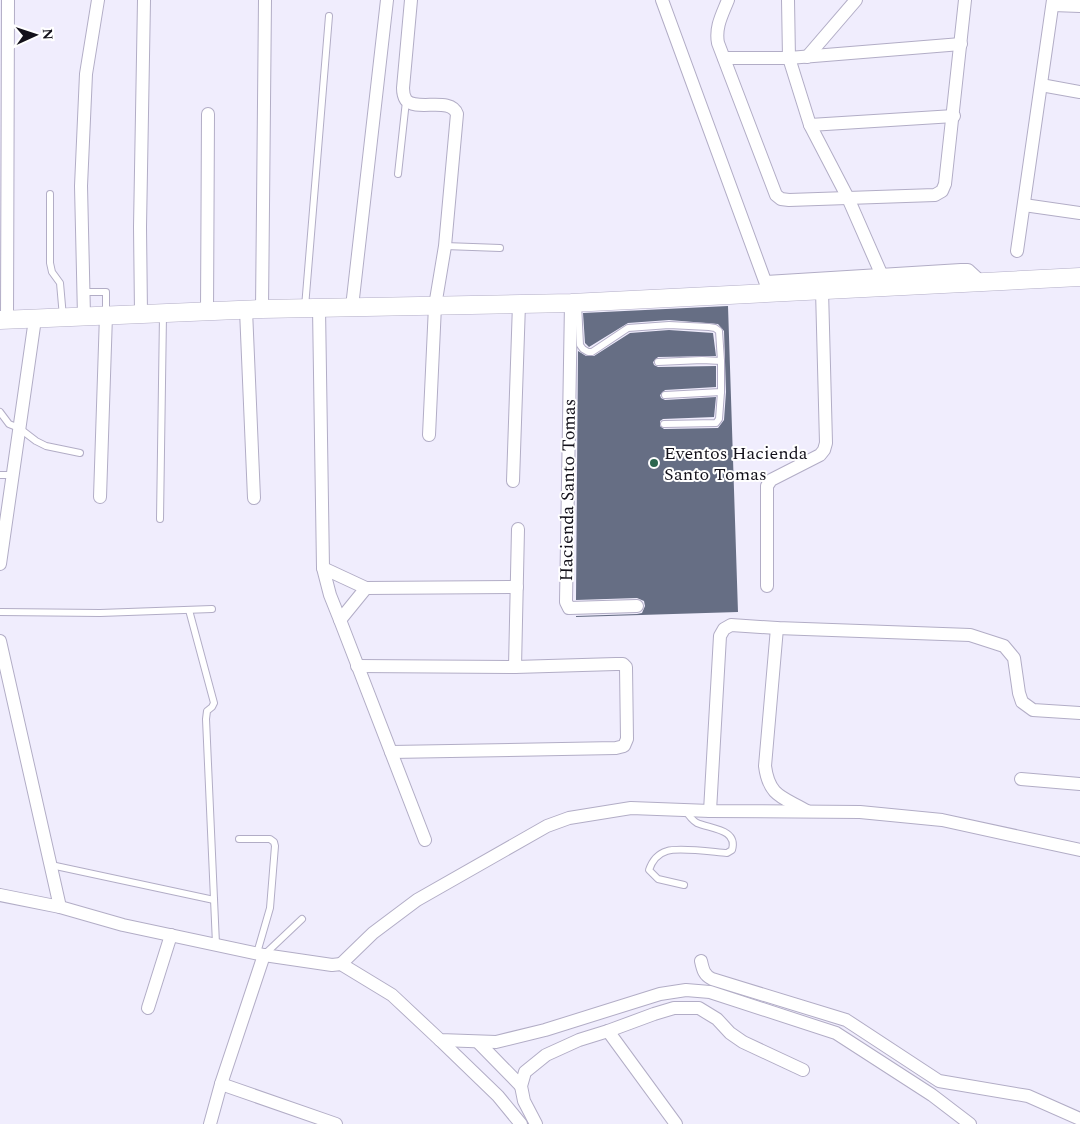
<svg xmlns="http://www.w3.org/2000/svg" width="1080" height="1124" font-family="Spectral,serif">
	<rect width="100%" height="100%" fill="#f0edfd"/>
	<!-- building -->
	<path fill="#666e84" d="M728,306L738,612L576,617V616L637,614L642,613L645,606L644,601L637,598L576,600L578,351L586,356H594L630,333L669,330L713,333L716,356L658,357L653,362L654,365L658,367L716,366V387L665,390L660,395L661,398L665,400L716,397L714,417L663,419L660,421V426L664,429L718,428L724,420L726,392L724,331L718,324L669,320L628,323L589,347L585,343L583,313Z"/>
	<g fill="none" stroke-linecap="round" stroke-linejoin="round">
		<defs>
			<g id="lane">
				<path d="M398,174L406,101"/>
				<path d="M50,194V263L52,272L60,283L63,317"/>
				<path d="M445,246L500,248"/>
				<path d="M85,292H106V314"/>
				<path d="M578,304L580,345L583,349L588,352H592L628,328L669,325L709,327L715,328L719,331L721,361L702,360L658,362"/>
				<path d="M305,307L329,16"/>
				<path d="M665,395L721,392V361"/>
				<path d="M0,412L9,424L19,428L36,441L46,446L80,453"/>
				<path d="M664,424L716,423L719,419L721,392"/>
				<path d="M0,475H13"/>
				<path d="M160,519L163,315"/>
				<path d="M189,610L214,703L212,707L207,711L206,719L216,944"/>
				<path d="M0,612L100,613L212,609"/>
				<path d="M239,839H270L274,842L275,846L270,908L257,953"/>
				<path d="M51,865L214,900"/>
				<path d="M684,885L658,879L649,870C652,861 657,854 667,851C679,847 713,852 727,853L732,850C738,829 711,829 697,823C692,820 689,816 686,811"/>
				<path d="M265,954L302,919"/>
			</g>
			<g id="street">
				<path d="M411,0L403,88C403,92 404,97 406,100C416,112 451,96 457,114L445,246L435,306L429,435"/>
				<path d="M662,0L769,292"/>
				<path d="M728,0C722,15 715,27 718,43L776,195L781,199L789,200L935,195L942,191L945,184L965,0"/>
				<path d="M788,0L789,58L810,125"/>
				<path d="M1053,5L1080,6"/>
				<path d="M807,57L856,0"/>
				<path d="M724,58H789L961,44"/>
				<path d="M1041,85L1080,92"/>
				<path d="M1024,205L1080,213"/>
				<path d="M1017,251L1053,0"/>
				<path d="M766,282L961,270H968L981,282"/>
				<path d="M887,287L848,198L810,125L954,116"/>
				<path d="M571,303L566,602L569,608L637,606"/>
				<path d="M352,307L387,0"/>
				<path d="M319,308L323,568L330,595L340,620L425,840"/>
				<path d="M262,309L265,0"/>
				<path d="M246,310L254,498"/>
				<path d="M207,312L208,114"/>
				<path d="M141,313L140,227L144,0"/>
				<path d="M84,316L81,186L86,74L98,0"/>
				<path d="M7,320L8,0"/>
				<path d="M513,481L519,304"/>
				<path d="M100,497L106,315"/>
				<path d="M0,564L35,319"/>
				<path d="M323,568L366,588L517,587"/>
				<path d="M767,586V486L771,480L820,455L824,450L826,443L822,290"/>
				<path d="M340,620L366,588"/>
				<path d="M777,628L765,766C769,797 783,797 807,811"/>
				<path d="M0,641L60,907"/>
				<path d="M357,666L515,667L616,664H623L626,667L627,739L624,746L616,748L391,752"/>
				<path d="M515,667L518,529"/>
				<path d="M1021,779L1080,784"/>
				<path d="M710,811L720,636L724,629L731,625L777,628L970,635L1004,646L1014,658L1019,693L1022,702L1033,710L1080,713"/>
				<path d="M0,895L60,907L123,925L264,955L332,965L341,964L392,995L440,1040L496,1042L545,1030L660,994L686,990L710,992L836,1033L932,1095L970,1124"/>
				<path d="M701,961C703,970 704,975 712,979L846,1020L939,1081L1028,1096L1080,1119"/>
				<path d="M341,964L373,933L417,900L547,826L569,818L631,808L710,811L860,812L942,820L1080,850"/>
				<path d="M148,1008L171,935"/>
				<path d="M608,1031L676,1124"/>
				<path d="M440,1040L498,1096L521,1124"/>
				<path d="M478,1042L521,1086"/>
				<path d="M221,1084L336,1124"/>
				<path d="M210,1124L221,1084L264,955"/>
				<path d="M536,1124L524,1101L521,1086L525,1072L546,1055L579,1040L608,1031L654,1014L674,1008H699L717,1019L730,1033L743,1042L803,1070"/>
			</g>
			<path id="secondary" d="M0,320L262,309L571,303L1080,277"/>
		</defs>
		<!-- lane casing -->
		<use href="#lane" stroke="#b2adc6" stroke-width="8"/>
		<!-- street casing -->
		<use href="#street" stroke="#b2adc6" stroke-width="14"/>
		<!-- secondary casing -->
		<use href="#secondary" stroke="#b2adc6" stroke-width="19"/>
		<!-- lane -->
		<use href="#lane" stroke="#fff" stroke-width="6"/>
		<!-- street -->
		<use href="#street" stroke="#fff" stroke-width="12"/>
		<!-- secondary -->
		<use href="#secondary" stroke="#fff" stroke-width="18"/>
	</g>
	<!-- markers -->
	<circle fill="#2c664f" stroke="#fff" stroke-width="2" cx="654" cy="463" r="5"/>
	<g text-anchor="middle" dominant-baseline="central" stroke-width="4" stroke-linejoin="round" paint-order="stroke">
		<!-- poi labels -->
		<g font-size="18" fill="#13111a" stroke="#fff" text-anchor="start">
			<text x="664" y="453">Eventos Hacienda<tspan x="664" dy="21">Santo Tomas</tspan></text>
		</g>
		<!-- street labels -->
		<g font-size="18" fill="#13111a" stroke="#fff">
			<text transform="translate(568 490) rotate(-89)">Hacienda Santo Tomas</text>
		</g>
	</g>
	<!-- north arrow -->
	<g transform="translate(35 35) rotate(87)" stroke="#ffffff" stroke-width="4" paint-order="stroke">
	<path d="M0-4L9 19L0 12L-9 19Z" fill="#13111a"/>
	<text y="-8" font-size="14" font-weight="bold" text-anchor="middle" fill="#13111a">N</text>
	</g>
</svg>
